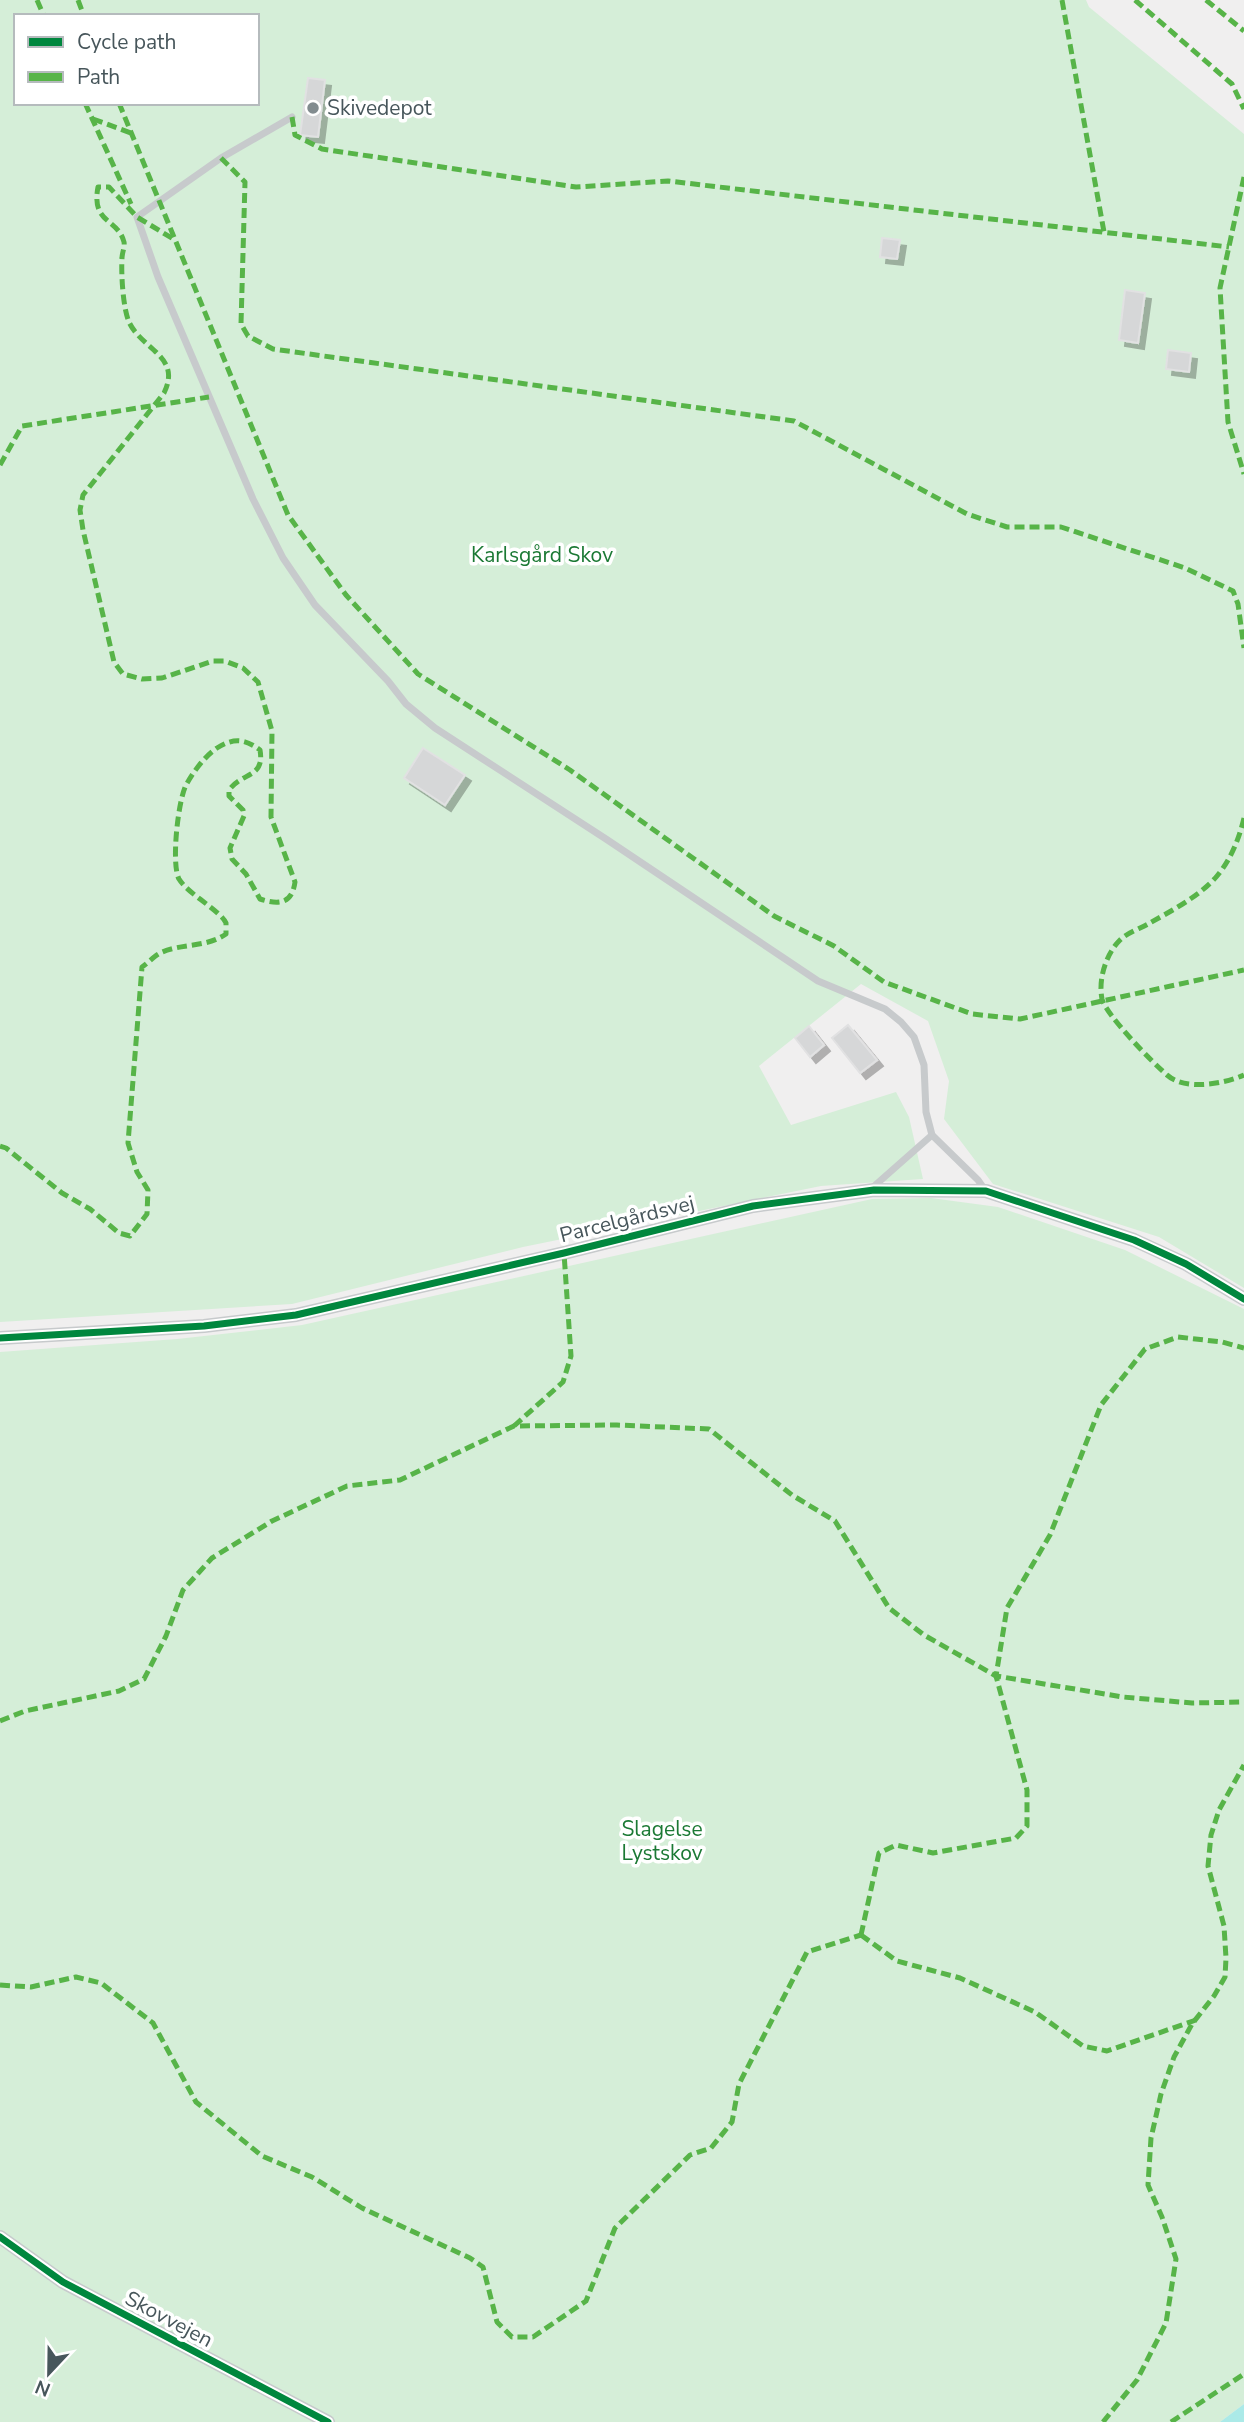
<svg xmlns="http://www.w3.org/2000/svg" width="1244" height="2422" font-family="'Nunito Sans',sans-serif">
	<defs>
		<filter id="shadow"><feDropShadow dx="6" dy="6" stdDeviation="0" flood-color="#0004"/></filter>
	</defs>
	<rect width="100%" height="100%" fill="#f0efef"/>
	<!-- green -->
	<g fill="#d5eed8" fill-rule="evenodd">
		<path d="M0,0H1086L1089,7L1244,134V1288L1159,1237L993,1184L944,1119L949,1081L928,1021L861,984L759,1066L791,1125L896,1092L909,1117L923,1179L821,1186L523,1247L292,1304L0,1322ZM16,16H257V103H16Z"/>
		<path d="M931,1198L998,1207L1125,1250L1244,1309V2404L1220,2422H0V1352L177,1339L302,1325L872,1199Z"/>
	</g>
	<!-- water -->
	<path fill="#abeae8" d="M1244,2404V2422H1220Z"/>
	<!-- building -->
	<g fill="#d6d7d8" stroke="#e1e1e2" stroke-width="2" filter="url(#shadow)">
		<path d="M308,78L325,80L318,137L300,135Z"/>
		<path d="M882,238L900,240L897,259L880,257Z"/>
		<path d="M1125,290L1145,293L1138,343L1119,340Z"/>
		<path d="M1168,350L1191,353L1189,372L1166,369Z"/>
		<path d="M423,748L465,775L445,805L404,778Z"/>
		<path d="M848,1025L877,1060L860,1073L832,1038Z"/>
		<path d="M809,1026L824,1045L810,1057L795,1038Z"/>
	</g>
	<g fill="none" stroke-linecap="round" stroke-linejoin="round">
		<!-- service -->
		<g stroke="#c7cacc" stroke-width="7">
			<path d="M292,117L221,158L137,217L158,277L253,499L283,558L315,605L388,681L406,704L435,728L606,839L818,981L885,1009L901,1022L914,1037L924,1065L926,1112L932,1135L978,1180L985,1190"/>
			<path d="M872,1188L932,1135"/>
		</g>
		<!-- minor -->
		<g stroke="#c7cacc" stroke-width="14">
			<path d="M0,1338L204,1326L296,1315L564,1253L753,1206L874,1190L986,1191L1134,1240L1186,1264L1244,1299"/>
			<path d="M0,2237L63,2282L328,2422"/>
		</g>
		<!-- quiet -->
		<g stroke="#57b448" stroke-width="5" stroke-dasharray="10 5" stroke-linecap="butt">
			<path d="M37,0L44,16"/>
			<path d="M78,0L84,16"/>
			<path d="M1062,0L1104,232"/>
			<path d="M1135,0L1232,84L1244,109"/>
			<path d="M1206,0L1244,31"/>
			<path d="M85,103L131,204"/>
			<path d="M119,103L288,515L346,595L418,674L570,770L774,916L834,946L884,982L972,1014L1020,1019L1244,970"/>
			<path d="M292,117L295,135L322,149L576,187L668,181L1229,247"/>
			<path d="M93,119L131,133"/>
			<path d="M221,158L245,182L241,324L248,336L273,349L794,421L967,514L1007,527H1061L1185,568L1233,591L1238,604L1244,648"/>
			<path d="M1244,177L1220,288L1228,422L1244,474"/>
			<path d="M0,465L22,426L209,397"/>
			<path d="M1244,818C1239,839 1231,859 1217,876C1200,896 1171,911 1148,924C1139,929 1127,933 1120,940C1106,954 1098,979 1102,999C1106,1015 1153,1063 1167,1075C1185,1091 1224,1084 1244,1075"/>
			<path d="M0,1146L6,1148L62,1193L90,1209L119,1233L130,1236L147,1214L148,1190L137,1172L128,1143L142,967C148,963 154,956 160,953C181,943 206,948 226,934C226,933 226,924 226,923C221,911 188,894 179,879C171,864 178,801 186,785C194,771 204,757 217,748C233,738 244,738 260,750C265,778 242,772 229,790V796L243,810L244,816L230,848L232,859L246,874L260,899C279,905 292,904 295,882L271,817L272,731L258,682L243,668L225,661H213L162,678L142,679L123,674L114,662L83,530L80,510L83,495L164,393C182,356 142,350 129,322C123,308 121,274 122,258C122,253 125,247 124,242C118,218 91,224 98,187H109L137,217L175,240"/>
			<path d="M514,1426L563,1382L571,1356L564,1253"/>
			<path d="M0,1721L25,1711L119,1691L144,1679L166,1636L183,1590L212,1558L272,1521L347,1486L400,1480L514,1426L617,1425L709,1429L792,1495L835,1521L889,1608L924,1635L996,1676L1123,1697L1192,1703L1244,1702"/>
			<path d="M861,1935L879,1853L896,1845L933,1853L1016,1838L1027,1826V1790L996,1676L1007,1608L1050,1535L1101,1405L1145,1349L1178,1337L1222,1342L1244,1348"/>
			<path d="M861,1935L897,1961L960,1978L1035,2012L1083,2046L1107,2051L1196,2020"/>
			<path d="M0,1985L31,1987L76,1977L101,1983L153,2023L196,2102L262,2156L312,2177L362,2208L470,2258L483,2267L497,2322L512,2337H533L586,2301L615,2228L690,2155L711,2148L732,2122L739,2084L807,1952L861,1935"/>
			<path d="M1103,2422L1137,2380L1166,2323L1176,2259L1162,2217L1148,2185L1151,2138L1161,2094L1174,2057L1192,2024L1214,1996L1225,1977L1226,1958L1224,1926L1208,1866L1211,1835L1219,1810L1244,1765"/>
			<path d="M1171,2422L1244,2374"/>
		</g>
		<defs>
			<g id="cycleway">
				<path d="M0,1338L204,1326L296,1315L564,1253L753,1206L874,1190L986,1191L1134,1240L1186,1264L1244,1299"/>
				<path d="M0,2237L63,2282L328,2422"/>
			</g>
		</defs>
		<!-- cycleway casing -->
		<use href="#cycleway" stroke="#fff" stroke-width="11"/>
		<!-- cycleway -->
		<use href="#cycleway" stroke="#00873e" stroke-width="7"/>
	</g>
	<!-- markers -->
	<circle fill="#828c8f" stroke="#fff" stroke-width="2.5" cx="313" cy="108" r="7"/>
	<g text-anchor="middle" dominant-baseline="central" stroke-width="7" stroke-linejoin="round" paint-order="stroke">
		<!-- poi labels -->
		<g font-size="21" fill="#47565b" stroke="#fff" text-anchor="start">
			<text x="327" y="108">Skivedepot</text>
		</g>
		<!-- park labels -->
		<g font-size="21" fill="#1b7934" stroke="#fff">
			<text x="542" y="555">Karlsgård Skov</text>
			<text x="662" y="1829">Slagelse<tspan x="662" dy="24">Lystskov</tspan></text>
		</g>
		<!-- street labels -->
		<g font-size="21" fill="#47565b" stroke="#fff">
			<text transform="translate(627 1219) rotate(-14)">Parcelgårdsvej</text>
			<text transform="translate(169 2319) rotate(28)">Skovvejen</text>
		</g>
	</g>
	<!-- legend -->
	<rect x="14" y="14" width="245" height="91" fill="#ffffff" stroke="#b5bbbd" stroke-width="2"/>
	<rect x="28" y="37" width="35" height="10" fill="#00873e" stroke="#b5bbbd" stroke-width="2"/>
	<text x="77" y="49" font-size="21" fill="#47565b">Cycle path</text>
	<rect x="28" y="72" width="35" height="10" fill="#57b448" stroke="#b5bbbd" stroke-width="2"/>
	<text x="77" y="84" font-size="21" fill="#47565b">Path</text>
	<!-- north arrow -->
	<g transform="translate(49 2373) rotate(202)" stroke="#ffffff" stroke-width="5" paint-order="stroke">
	<path d="M0-5L12 26L0 18L-12 26Z" fill="#47565b"/>
	<text y="-10" font-size="19" font-weight="bold" text-anchor="middle" fill="#47565b">N</text>
	</g>
</svg>
